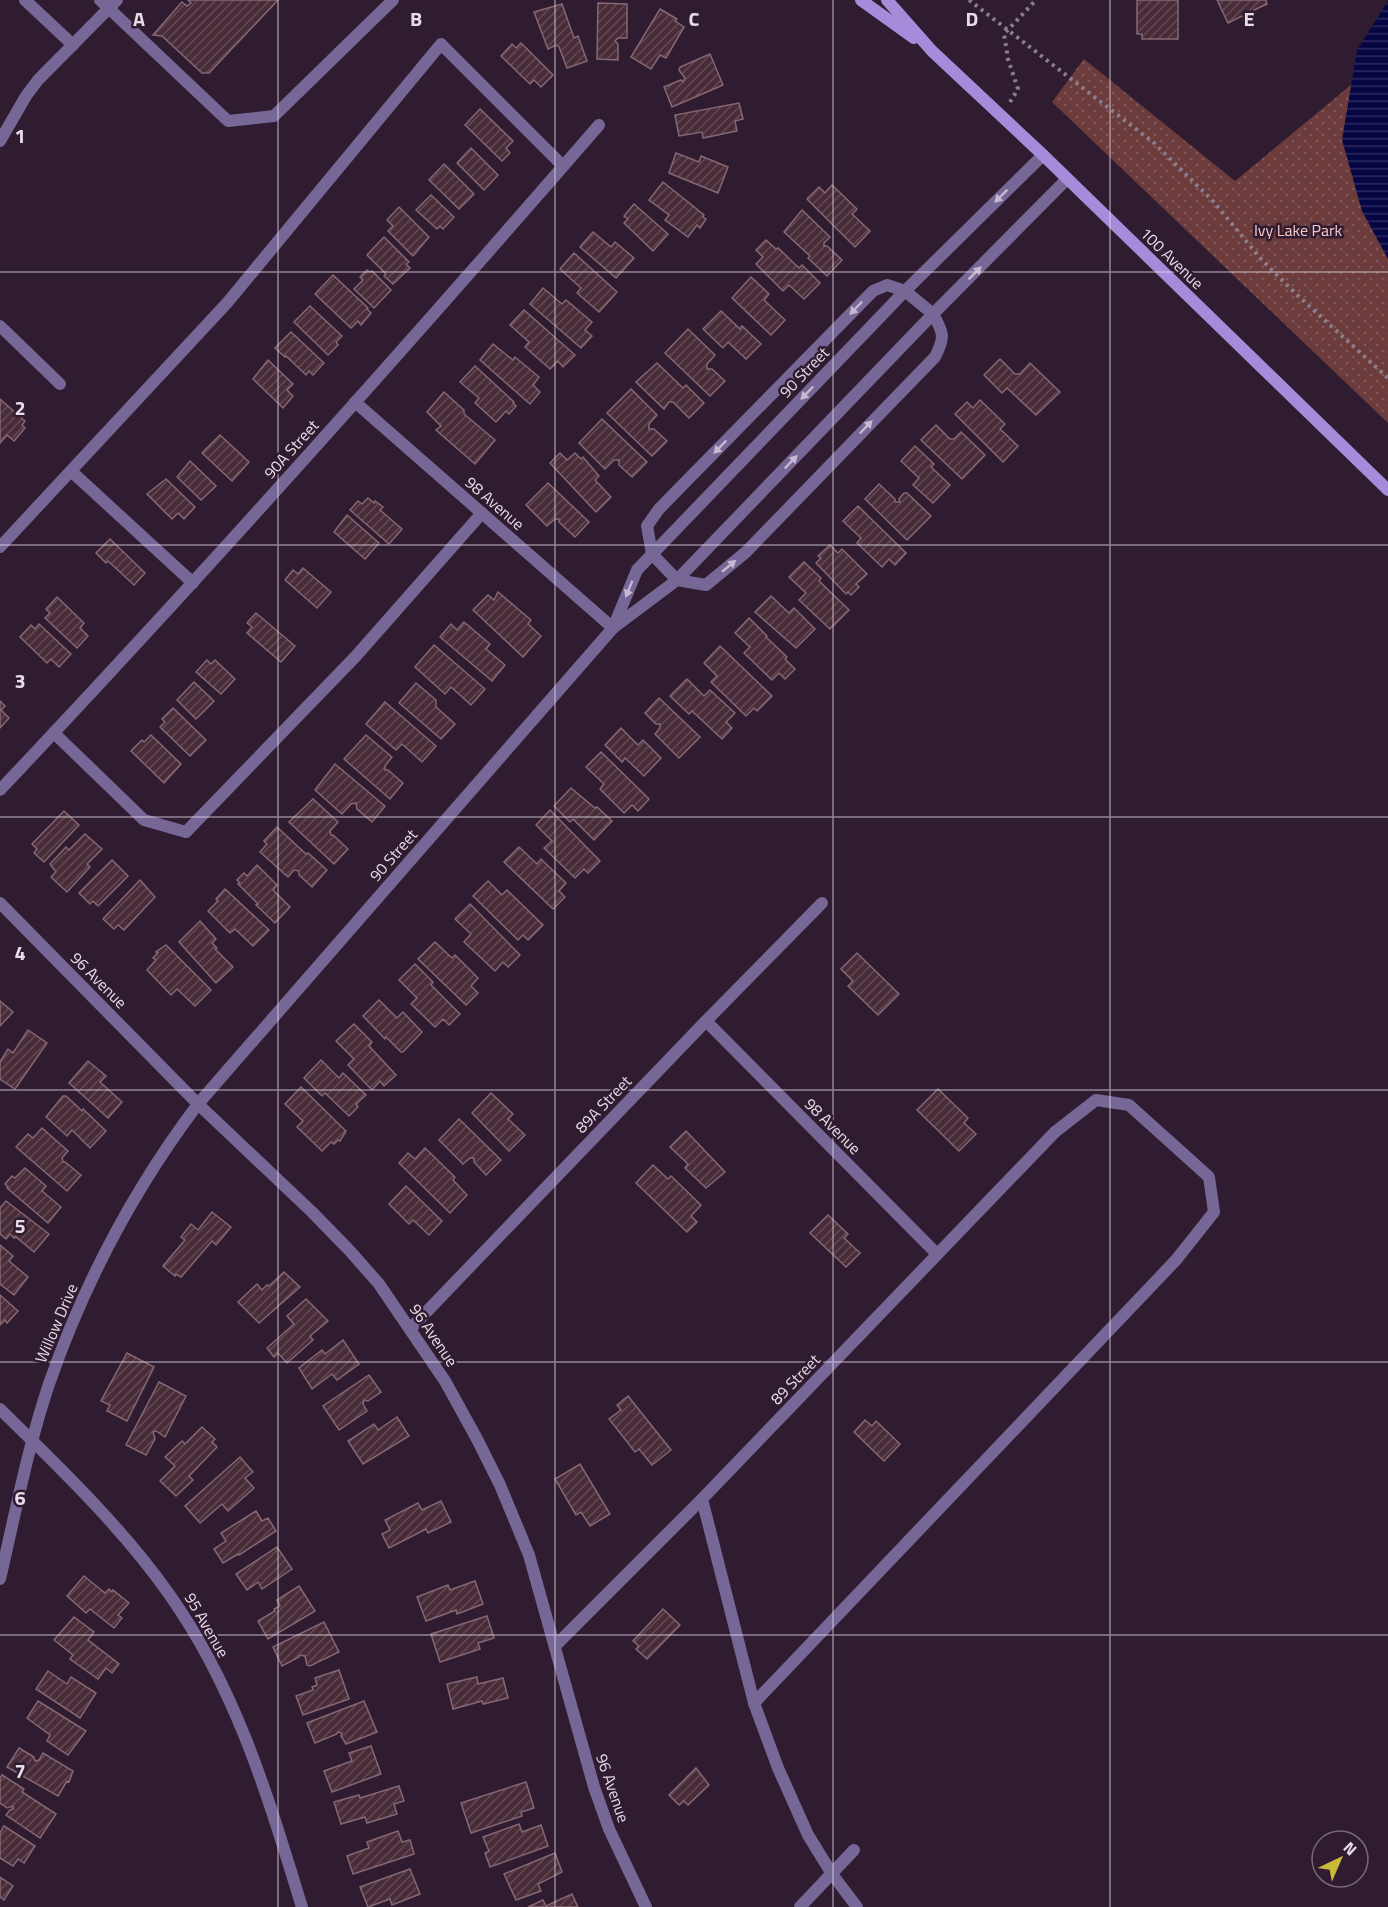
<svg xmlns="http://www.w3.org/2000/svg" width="1388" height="1907" font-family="'Titillium Web',sans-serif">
	<defs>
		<pattern id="park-dots" width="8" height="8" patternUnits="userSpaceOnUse" patternTransform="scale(1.5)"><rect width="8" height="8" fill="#6c3c3d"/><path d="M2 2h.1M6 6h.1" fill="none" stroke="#815859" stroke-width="1.8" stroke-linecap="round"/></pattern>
		<pattern id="water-rules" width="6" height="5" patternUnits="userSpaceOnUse" patternTransform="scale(1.5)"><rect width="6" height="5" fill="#070644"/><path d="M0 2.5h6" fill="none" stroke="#2b2a5f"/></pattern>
		<pattern id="building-hatch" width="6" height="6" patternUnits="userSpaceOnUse" patternTransform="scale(1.5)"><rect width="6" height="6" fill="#482c38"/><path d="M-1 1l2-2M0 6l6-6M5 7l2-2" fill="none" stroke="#624a55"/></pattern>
	</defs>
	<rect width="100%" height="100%" fill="#2f1c30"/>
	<!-- park -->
	<path fill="url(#park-dots)" d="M1084,59L1235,181L1351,85L1377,239L1388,251V423L1052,102Z"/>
	<!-- water -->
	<path fill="url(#water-rules)" d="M1388,1V259L1362,211L1342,140L1357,50Z"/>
	<!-- building -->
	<g fill="url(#building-hatch)" stroke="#876774" stroke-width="1.5">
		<path d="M188,0H278L209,73H202L162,36L153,35L182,2L187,6L191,3Z"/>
		<path d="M1137,0H1178V39H1142V34H1137Z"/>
		<path d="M1217,0H1266L1267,4L1254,10L1253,15L1246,18L1242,16L1228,23Z"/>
		<path d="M598,3L627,4V38H618L615,41L618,44V60L597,59Z"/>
		<path d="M562,4L574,38L578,36L587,61L567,68L559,47L556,45L548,49L534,12Z"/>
		<path d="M660,9L677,19L675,21L684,27L666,58L660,55L651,69L631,57Z"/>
		<path d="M521,43L553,75L541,87L534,80L530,84L501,56L512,44L516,48Z"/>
		<path d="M710,54L723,85L672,107L664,87L681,80L683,82L685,78L679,70L680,67Z"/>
		<path d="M739,103L743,119L735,121L737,131L703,138L702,132L679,136L675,115Z"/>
		<path d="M480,109L513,141L506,148L510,153L502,161L465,125Z"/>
		<path d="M471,148L498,175L484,190L457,163Z"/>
		<path d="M676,153L699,162L701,156L728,167L718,193L669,173Z"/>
		<path d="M444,164L474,194L459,209L429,180Z"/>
		<path d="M663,182L704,215L703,217L706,219L700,228L697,225L688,237L665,220L669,215L649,200Z"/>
		<path d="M832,185L857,209L852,214L870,231L855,247L807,199L819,187L825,193Z"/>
		<path d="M431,195L454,217L443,229L440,226L437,229L416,210Z"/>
		<path d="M634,204L668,234L653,251L624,223L628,219L624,216Z"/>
		<path d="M399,207L429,237L413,256L388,231L393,226L387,220Z"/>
		<path d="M802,210L830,237L824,243V246H827L842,260L827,276L808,258L810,256L784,232Z"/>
		<path d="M593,232L611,247L615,242L634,258L616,278L580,247Z"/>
		<path d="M384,237L409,262L406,264L410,268L393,284L384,276L386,274L367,255Z"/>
		<path d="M766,240L776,249L778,248L799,268L802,265L820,283L804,299L789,285L783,291L756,264L763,257L756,250Z"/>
		<path d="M574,253L617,292L599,312L577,293L581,288L560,269Z"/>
		<path d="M367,270L370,272L372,271L391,290L374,308L354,289L363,280L360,277Z"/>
		<path d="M333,275L368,308L367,309L371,313L361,325L358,321L351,328L315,294Z"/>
		<path d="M751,277L769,294L764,300L785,320L771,335L732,298Z"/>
		<path d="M543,288L562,304L566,300L592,322L585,330L592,336L581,348L530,304Z"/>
		<path d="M310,306L342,336L336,342L338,345L328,355L294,322Z"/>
		<path d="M524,310L575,355L563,367L558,361L550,369L525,347L529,342L510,325Z"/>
		<path d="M721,311L740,329L742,326L761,344L746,359L728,342L723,348L703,329Z"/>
		<path d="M688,329L715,355L707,364V369H712L725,381L710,396L665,353Z"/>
		<path d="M291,332L324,363L313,375L309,371L306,375L286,356L285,357L275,348Z"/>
		<path d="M493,344L513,360L515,357L539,377L533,385L540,392L530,404L480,360Z"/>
		<path d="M1000,359L1015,374H1020L1030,363L1060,392L1036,415L1007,388L1002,393L984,375Z"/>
		<path d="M268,360L293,384L287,390L293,396L283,408L253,379Z"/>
		<path d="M657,363L683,388L686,385L704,403L689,418L673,402H669L664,409L636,382Z"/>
		<path d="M475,366L514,402L513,403L516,406L509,414L506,411L496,422L475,403L479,398L460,382Z"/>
		<path d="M631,389L657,415L649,424V429H654L667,441L652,456L607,413Z"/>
		<path d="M444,392L464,410V414L495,440L475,464L436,430L441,426L427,412Z"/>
		<path d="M0,399L25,421L22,425L25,428L14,441L7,435L0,443Z"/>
		<path d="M980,400L1005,424L1000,429L1018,446L1003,462L955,414L967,402L973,408Z"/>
		<path d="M602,419L647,462L632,477L619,465V460H614L605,469L579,443Z"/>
		<path d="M936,425L950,439H954L961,432L985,455L962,479L921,440Z"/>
		<path d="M220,435L249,462L232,481L202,453Z"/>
		<path d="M915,446L934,464L931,467L950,485L933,503L913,485L919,478L901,461Z"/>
		<path d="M560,453L567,460L575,453L581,459L583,457L599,476L595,480L611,497L596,512L550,463Z"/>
		<path d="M190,461L216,486L201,500L177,477Z"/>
		<path d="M166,479L195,507L184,519L178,513L172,519L147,494Z"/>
		<path d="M548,483L589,522L575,537L559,522V519H555L547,526L526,505Z"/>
		<path d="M879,484L895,499V502H900L899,499L904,493H907L931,516L907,540L865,499Z"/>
		<path d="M368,498L374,503L375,501L383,507L380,510L402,529L389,544L350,510L358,501L362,504Z"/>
		<path d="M858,506L906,553L895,565L889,559L882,567L857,543L861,538L843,521Z"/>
		<path d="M347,515L379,543L365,559L334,532Z"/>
		<path d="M110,539L145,573L134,585L108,561L106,563L96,553Z"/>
		<path d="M830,545L838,553L842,549L867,574L856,584L859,587L851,595L848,592L846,594L816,563L821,558L818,556Z"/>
		<path d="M804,562L821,578L819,581L849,610L830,629L799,600L806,593L789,577Z"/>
		<path d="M303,568L331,592L317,608L285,580L293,570L298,574Z"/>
		<path d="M498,592L531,620L528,624L541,636L523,657L473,610L488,595L494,600Z"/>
		<path d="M771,596L789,613L794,608L815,629L796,648L755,612Z"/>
		<path d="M57,597L84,623L80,628L88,636L77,648L45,618L50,613L46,609Z"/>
		<path d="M256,613L295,646L281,662L247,633L252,627L247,623Z"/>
		<path d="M749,618L767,636L766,637L787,657L785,659L795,669L785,679L779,673L772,680L744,653L750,647L735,633Z"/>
		<path d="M464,622L490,644L486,649L505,665L492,681L440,637L451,624L457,630Z"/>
		<path d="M39,624L71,654L59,667L51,659L47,663L20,637L31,625L35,629Z"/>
		<path d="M434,645L485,689L471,705L451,687L445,694L415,667Z"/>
		<path d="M720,646L772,696L757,711L754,708L746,716L711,682L717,676L704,663Z"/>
		<path d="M207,660L211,664L215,660L235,679L221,694L196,672Z"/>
		<path d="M687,679L704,696L710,690L735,713L726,722L732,728L722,739L692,711L689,714L670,696Z"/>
		<path d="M194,682L214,701L196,719L177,700Z"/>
		<path d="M416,683L436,700V707L455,724L441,739L399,703Z"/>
		<path d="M659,698L700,737L679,758L655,734L660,728V724H656L645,713Z"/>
		<path d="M0,701L5,706L1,710L9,718L0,728Z"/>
		<path d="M385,702L436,746L422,762L402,744L396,750L366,724Z"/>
		<path d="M173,708L206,740L190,756L160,727L165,722L162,719Z"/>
		<path d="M621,728L638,745L643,740L661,758L644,776L625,758L622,762L605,745Z"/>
		<path d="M151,735L181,764L164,783L131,751L142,740L144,742Z"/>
		<path d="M366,735L392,757L385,766V770H388L403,783L390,799L344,759Z"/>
		<path d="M601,752L649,799L638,811L632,805L624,813L600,789L604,784L586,767Z"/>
		<path d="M335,764L385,806L372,822L357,809L356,803L351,804L342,814L315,790Z"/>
		<path d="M571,788L595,808L597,807L612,821L594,840L573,819L570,822L554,806Z"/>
		<path d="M313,799L338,822L330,831L331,835H333L348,849L334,864L289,822Z"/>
		<path d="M550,810L600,861L588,873L584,869L575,878L544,848L552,841L536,825Z"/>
		<path d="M64,811L79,825L44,862L34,853L37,849L32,844Z"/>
		<path d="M277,827L306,854L308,853L327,870L312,887L299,875V871L294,870L288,877L260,852L267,844L264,841Z"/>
		<path d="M85,834L102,849L87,864L90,867L67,892L51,877L56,872L50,864L66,847L69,850Z"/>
		<path d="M519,847L537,864L541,859L566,883L559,891L565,897L553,909L504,862Z"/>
		<path d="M112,860L128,876L98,906L93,901L90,904L79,893Z"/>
		<path d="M257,865L277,885L273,890L290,907L275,923L256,905L258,904L238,884L240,883L237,880L244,873L247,876Z"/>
		<path d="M140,880L155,897L124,930L118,925L114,929L103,919Z"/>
		<path d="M488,881L502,895L507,890L543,925L528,940L523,935L518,940L473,896Z"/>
		<path d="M225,889L269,930L253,946L235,929L230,933L208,911L218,901L216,899Z"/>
		<path d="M470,904L520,955L508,967L503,962L495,971L464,942L471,934L455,919Z"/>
		<path d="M200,921L216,939L212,943L217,948L215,949L233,967L216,983L179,942Z"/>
		<path d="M435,942L452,958L455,955L478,978L471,986L478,993L466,1005L418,959Z"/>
		<path d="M166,945L211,990L195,1006L177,989L171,995L147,970L156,960L153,958L158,953L156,952Z"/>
		<path d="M857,953L899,994L878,1015L848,986L853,981L841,969Z"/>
		<path d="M415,964L433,982L431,985L460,1014L449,1025L443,1019L435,1027L411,1004L417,998L399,980Z"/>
		<path d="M379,1000L397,1018L403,1012L422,1032L403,1052H401L386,1037L385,1039L363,1016Z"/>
		<path d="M0,1001L13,1012L0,1026Z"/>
		<path d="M354,1024L372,1042L369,1046L396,1075L384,1086L380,1081L372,1090L348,1065L354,1059L336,1041Z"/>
		<path d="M28,1030L47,1043L15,1089L0,1079V1062L8,1049L13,1053Z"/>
		<path d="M321,1060L339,1078L343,1073L366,1095L356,1104L358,1107L349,1116L325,1093L322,1096L304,1078Z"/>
		<path d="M88,1061L106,1076L100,1082L122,1102L108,1118L69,1083Z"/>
		<path d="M301,1087L346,1131L340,1141L338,1140L334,1144L331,1142L322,1151L297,1127L303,1121L285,1104Z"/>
		<path d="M938,1089L968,1118L964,1123L976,1134L959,1151L917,1110Z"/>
		<path d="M491,1093L513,1114L508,1119L525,1135L509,1151L472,1113Z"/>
		<path d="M63,1096H66L82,1111L83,1109L106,1131L90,1148L72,1130L67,1136L46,1117Z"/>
		<path d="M459,1119L501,1160L486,1175L474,1162V1158H470L463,1164L439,1140Z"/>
		<path d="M42,1128L68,1151L62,1158L63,1162H65L81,1175L67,1191L16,1147L28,1134L33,1138Z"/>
		<path d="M686,1131L725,1172L706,1188L685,1168L688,1164L670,1147Z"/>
		<path d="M425,1148L455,1177L453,1180L467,1195L450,1213L399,1163L408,1153L415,1159Z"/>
		<path d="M653,1165L668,1179L671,1176L701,1205L691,1216L697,1222L687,1232L636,1183Z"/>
		<path d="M25,1168L46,1186L42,1191L61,1207L48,1223L7,1188L8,1187L5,1184L12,1176L15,1178Z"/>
		<path d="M406,1186L442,1221L429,1235L413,1220L409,1224L389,1204Z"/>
		<path d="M6,1201L49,1234L34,1252L16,1237L14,1238L10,1234L6,1239L0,1234V1208Z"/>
		<path d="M212,1212L231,1227L216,1245L212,1241L181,1277L176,1274L175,1276L163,1266L185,1240L181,1237L191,1224L198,1230Z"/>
		<path d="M828,1215L848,1234L844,1238L860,1253L846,1267L810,1233Z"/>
		<path d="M0,1245L13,1256L9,1261L28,1277L14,1295L0,1284Z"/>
		<path d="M284,1272L300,1287L259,1323L238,1302L257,1284L262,1290L267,1285L269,1286Z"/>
		<path d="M0,1295L18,1311L7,1323L5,1320L0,1325Z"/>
		<path d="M306,1299L328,1321L310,1336L313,1340L287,1363L278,1353L274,1357L267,1348L294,1324L287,1316Z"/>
		<path d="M343,1340L359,1364L337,1380L332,1374L312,1389L299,1368L322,1350L325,1354Z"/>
		<path d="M127,1353L154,1367L127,1421L107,1411L110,1405L101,1401Z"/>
		<path d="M369,1375L381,1392L368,1401L364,1400L363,1404L367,1411L339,1430L323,1406Z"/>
		<path d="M159,1382L186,1396L165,1437L156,1431L153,1432L155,1439L146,1455L126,1445Z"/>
		<path d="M628,1396L671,1450L652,1465L639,1449L635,1452L609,1419L621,1410L617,1405Z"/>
		<path d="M397,1417L409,1436L363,1464L348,1441L374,1424L378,1430Z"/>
		<path d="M865,1420L872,1426L876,1421L900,1444L884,1461L854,1432Z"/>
		<path d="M202,1427L215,1439L212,1442L217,1447L189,1476L193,1480L176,1496L160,1481L175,1466L165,1457L182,1441L185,1444Z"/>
		<path d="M240,1457L253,1472L245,1478L254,1488L228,1511L222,1504L200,1523L185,1506Z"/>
		<path d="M580,1464L610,1514L590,1526L581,1512L576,1515L555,1479Z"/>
		<path d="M441,1501L451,1522L428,1533L426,1529L389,1548L382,1534L390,1530L385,1520L418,1503L422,1510Z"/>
		<path d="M256,1511L262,1521L268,1518L276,1531L239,1555L238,1554L223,1563L214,1549L226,1541L221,1533Z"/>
		<path d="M277,1547L292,1569L262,1589L258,1582L247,1590L236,1574Z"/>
		<path d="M84,1576L105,1593L109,1589L112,1592L113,1590L129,1603L118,1615L122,1618L114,1628L90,1609L86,1613L67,1596Z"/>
		<path d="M475,1581L483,1604L457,1614L456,1610L426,1621L417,1597L448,1585L450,1590Z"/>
		<path d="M299,1586L315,1611L268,1639L258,1621L275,1611L274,1609L280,1606L277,1600Z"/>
		<path d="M663,1609L680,1625L647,1659L636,1649L639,1646L633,1641Z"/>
		<path d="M487,1616L494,1638L478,1643L480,1649L440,1662L431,1634Z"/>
		<path d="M74,1617L94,1632L88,1640L119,1664L112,1673L106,1668L98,1679L70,1659L73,1655L54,1640Z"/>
		<path d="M324,1622L339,1652L310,1666L307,1665L305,1656L300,1655L299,1657L282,1666L273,1647Z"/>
		<path d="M339,1670L349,1699L303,1715L296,1696L313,1690L312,1687L317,1685L315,1678Z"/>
		<path d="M48,1671L67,1684L71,1677L96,1693L80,1718L36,1689Z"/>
		<path d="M477,1677L478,1684L503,1678L508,1698L483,1704L482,1701L453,1709L447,1684Z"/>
		<path d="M38,1701L86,1731L68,1755L47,1741L50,1735L27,1718Z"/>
		<path d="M364,1701L377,1732L346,1744L341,1736L342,1733L338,1732L337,1734L315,1743L307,1723Z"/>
		<path d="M371,1746L381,1774L332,1792L324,1771L352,1761L349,1753Z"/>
		<path d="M19,1748L34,1757L35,1761L39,1760L43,1753L73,1771L69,1782L67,1781L58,1796L7,1767Z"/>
		<path d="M696,1768L709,1785L688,1805L684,1801L679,1805L669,1795Z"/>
		<path d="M2,1775L24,1789L22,1792L56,1814L40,1838L6,1815L10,1810L13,1809V1806L7,1808L0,1803V1778Z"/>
		<path d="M526,1782L534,1808L521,1812L522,1816L471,1833L461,1803Z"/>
		<path d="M399,1786L404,1801L394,1804L397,1814L367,1823L365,1817L341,1824L334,1802L359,1795L360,1798Z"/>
		<path d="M519,1824L522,1832L541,1825L548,1846L490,1867L485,1853L489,1851L483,1837Z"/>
		<path d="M4,1826L35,1846L24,1863L18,1859L13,1866L0,1858V1833Z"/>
		<path d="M398,1831L402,1842L410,1840L414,1854L353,1874L347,1856L369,1848L367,1842Z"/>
		<path d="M555,1853L562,1872L538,1884L541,1891L516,1900L504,1874Z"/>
		<path d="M410,1869L420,1894L392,1905L390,1899L368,1907L360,1887Z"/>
		<path d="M0,1877L13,1886L4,1900L0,1897Z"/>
		<path d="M572,1894L578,1907H528L543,1900L546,1906Z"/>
	</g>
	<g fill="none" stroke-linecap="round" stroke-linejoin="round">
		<!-- path -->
		<g stroke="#8d7e8e" stroke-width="4" stroke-dasharray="3 4.5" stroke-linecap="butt">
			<path d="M969,0L1154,143L1212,200L1261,259L1295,293L1388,378"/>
			<path d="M1010,102L1018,89L1008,59L1004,34L1036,0"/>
		</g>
		<!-- service -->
		<g stroke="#766797" stroke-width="12">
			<path d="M25,0L73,45"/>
			<path d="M100,0L228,121L274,116L393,0"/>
			<path d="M0,141L26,96L38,80L117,0"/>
			<path d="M905,291L933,314"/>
			<path d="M0,326L60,384"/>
			<path d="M71,471L193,583"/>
			<path d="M0,547L227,303L441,44L563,166"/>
			<path d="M652,554L677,580"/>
			<path d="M54,733L144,820L186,832L356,656L482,513"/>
			<path d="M702,1499L754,1703L778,1768L808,1835L832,1874L857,1907"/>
			<path d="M754,1703L1176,1260L1214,1212L1209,1177L1129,1105L1096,1100L1055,1132"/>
		</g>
		<!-- minor -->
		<g stroke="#766797" stroke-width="12">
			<path d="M355,402L613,628"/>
			<path d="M652,554L647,526L659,509L873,291L887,285L905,291"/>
			<path d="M677,580L706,585L746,552L935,357C945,338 944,333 933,314"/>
			<path d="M0,790C205,573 404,350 599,125"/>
			<path d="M706,1021L937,1254"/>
			<path d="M410,1329L706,1021L822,903"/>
			<path d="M0,1409C59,1467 121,1526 169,1594C237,1690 268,1797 302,1907"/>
			<path d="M555,1646L702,1499L1055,1132"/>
			<path d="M800,1907L854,1850"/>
		</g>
		<!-- tertiary -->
		<g stroke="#766797" stroke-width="12">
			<path d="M613,628L637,570L905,291L1043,155"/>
			<path d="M0,903L198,1104L312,1212L350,1251L379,1284L445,1381L477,1439L500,1485L529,1555L594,1787L609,1829L646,1907"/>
			<path d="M0,1579C15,1515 28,1446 49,1384C84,1283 134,1189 198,1104L613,628L677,580L933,314L1067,179"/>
		</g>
		<!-- secondary -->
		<g stroke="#a58cda" stroke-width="12">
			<path d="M861,0L914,38"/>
			<path d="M887,0L932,51L1043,155L1388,490"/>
		</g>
	</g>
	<!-- one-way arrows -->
	<defs><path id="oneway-solid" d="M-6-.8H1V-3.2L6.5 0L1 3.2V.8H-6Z" transform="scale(1.5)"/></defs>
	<g fill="#c6b9d0">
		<use href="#oneway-solid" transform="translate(1001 196) rotate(135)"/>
		<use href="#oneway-solid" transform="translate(975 273) rotate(-45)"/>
		<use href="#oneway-solid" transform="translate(856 308) rotate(134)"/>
		<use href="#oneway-solid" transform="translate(807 393) rotate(134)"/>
		<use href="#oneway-solid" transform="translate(866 427) rotate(-46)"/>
		<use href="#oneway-solid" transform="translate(720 447) rotate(134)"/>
		<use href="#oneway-solid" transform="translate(791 462) rotate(-46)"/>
		<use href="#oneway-solid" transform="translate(729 566) rotate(-40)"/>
		<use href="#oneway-solid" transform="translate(629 589) rotate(112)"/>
	</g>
	<!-- grid -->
	<path fill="none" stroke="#e8dce9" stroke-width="1.5" stroke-opacity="0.55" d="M278,0V1907M555,0V1907M833,0V1907M1110,0V1907M0,272H1388M0,545H1388M0,817H1388M0,1090H1388M0,1362H1388M0,1635H1388"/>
	<g text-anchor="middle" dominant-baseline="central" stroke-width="5" stroke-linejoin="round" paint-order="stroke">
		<!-- park labels -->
		<g font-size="16" fill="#f8c7c6" stroke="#2f1c30">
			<text x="1298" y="230">Ivy Lake Park</text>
		</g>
		<!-- street labels -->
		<g font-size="16" fill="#e8dce9" stroke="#2f1c30">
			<text transform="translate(1172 258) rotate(44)">100 Avenue</text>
			<text transform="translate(804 372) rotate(-46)">90 Street</text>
			<text transform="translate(291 449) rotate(-48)">90A Street</text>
			<text transform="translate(495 503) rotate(41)">98 Avenue</text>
			<text transform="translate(393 855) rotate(-49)">90 Street</text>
			<text transform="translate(99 980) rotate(45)">96 Avenue</text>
			<text transform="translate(603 1104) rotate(-46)">89A Street</text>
			<text transform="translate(833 1126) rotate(45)">98 Avenue</text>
			<text transform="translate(56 1323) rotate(-67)">Willow Drive</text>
			<text transform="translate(434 1335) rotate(56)">96 Avenue</text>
			<text transform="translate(795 1379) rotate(-46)">89 Street</text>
			<text transform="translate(207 1625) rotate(60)">95 Avenue</text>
			<text transform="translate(613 1788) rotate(71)">96 Avenue</text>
		</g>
	</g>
	<g font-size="20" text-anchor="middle" font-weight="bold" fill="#e8dce9" stroke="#2f1c30" stroke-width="5" stroke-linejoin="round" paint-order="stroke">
		<text x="139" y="26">A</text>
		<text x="416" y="26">B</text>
		<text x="694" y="26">C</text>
		<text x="972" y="26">D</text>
		<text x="1249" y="26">E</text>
		<text x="20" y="143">1</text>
		<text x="20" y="415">2</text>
		<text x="20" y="688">3</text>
		<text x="20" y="960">4</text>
		<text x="20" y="1233">5</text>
		<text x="20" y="1505">6</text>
		<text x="20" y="1778">7</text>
	</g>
	<!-- north arrow -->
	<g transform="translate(1340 1859) rotate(44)"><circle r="28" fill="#2f1c30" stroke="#79697a" stroke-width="1.5"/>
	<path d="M0-4.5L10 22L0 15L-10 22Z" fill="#caba3a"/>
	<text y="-9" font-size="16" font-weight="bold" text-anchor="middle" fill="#e8dce9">N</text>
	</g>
</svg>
